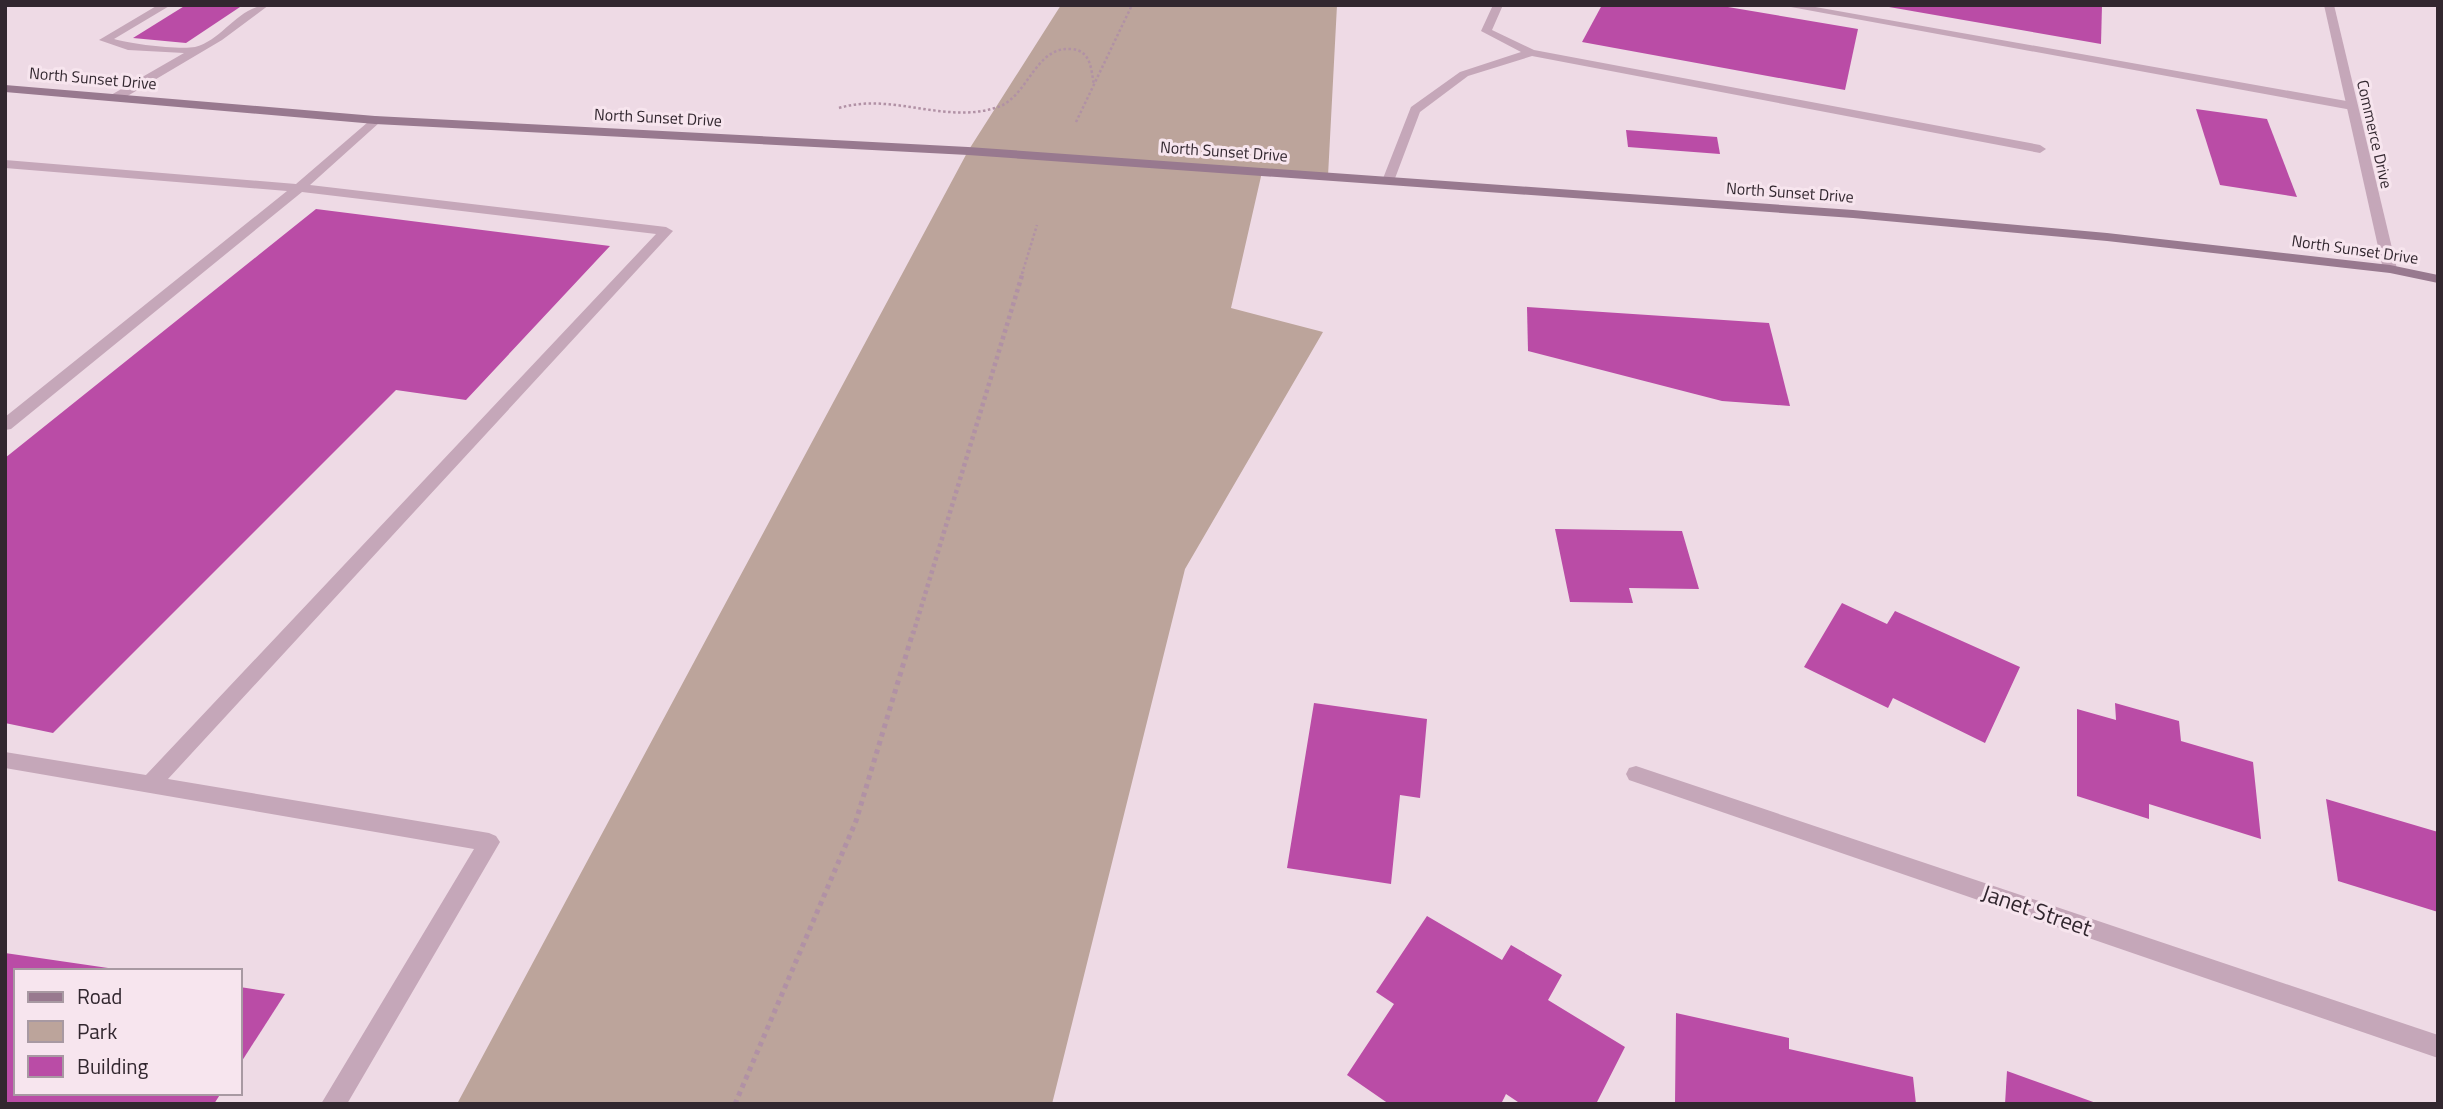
<svg xmlns="http://www.w3.org/2000/svg" width="2443" height="1109" font-family="'Titillium Web',sans-serif">
	<rect width="100%" height="100%" fill="#eedae5"/>
	<!-- green -->
	<path fill="#bca49b" d="M1061,5H1337L1328,176L1262,172L1231,308L1323,332L1185,569L1052,1104H457L968,151Z"/>
	<!-- building -->
	<g fill="#ba4ca6">
		<path d="M186,5H243L186,43L133,38Z"/>
		<path d="M1602,5H1716L1858,29L1845,90L1582,42Z"/>
		<path d="M1889,5H2102L2101,44L1889,7Z"/>
		<path d="M2196,109L2267,119L2297,197L2220,185Z"/>
		<path d="M1626,130L1717,137L1720,154L1628,147Z"/>
		<path d="M316,209L610,246L466,400L396,390L53,733L5,723V458Z"/>
		<path d="M1527,307L1769,323L1790,406L1722,401L1528,351Z"/>
		<path d="M1555,529L1682,531L1699,589L1629,588L1633,603L1570,602Z"/>
		<path d="M1842,603L1887,624L1895,611L2020,667L1985,743L1893,698L1888,708L1804,667Z"/>
		<path d="M1314,703L1427,719L1420,798L1400,795L1391,884L1287,868Z"/>
		<path d="M2115,703L2179,721L2181,741L2253,762L2261,839L2149,804V819L2077,796V709L2116,720Z"/>
		<path d="M2326,799L2438,832V912L2338,881Z"/>
		<path d="M1427,916L1502,960L1511,945L1562,975L1548,1000L1625,1047L1596,1104H1521L1506,1094L1501,1104H1389L1347,1075L1394,1004L1376,992Z"/>
		<path d="M5,953L115,969L16,971V1093H221L214,1104H5Z"/>
		<path d="M240,987L285,994L240,1064Z"/>
		<path d="M1676,1013L1789,1038V1049L1913,1077L1916,1104H1675Z"/>
		<path d="M2007,1071L2096,1103V1104H2005Z"/>
	</g>
	<g fill="none" stroke-linecap="round" stroke-linejoin="round">
		<!-- path-far2 -->
		<g stroke="#b191a5" stroke-width="2.5" stroke-dasharray="2.5 2.5" stroke-linecap="butt">
			<path d="M839,108C892,92 946,125 998,107C1028,97 1035,46 1071,49C1091,50 1091,69 1094,85"/>
			<path d="M1076,122L1132,5"/>
			<path d="M1022,274L1037,225"/>
		</g>
		<!-- path-far1 -->
		<path stroke="#b191a5" stroke-width="4.5" stroke-dasharray="3.5 3.5" stroke-linecap="butt" d="M913,634L1023,272"/>
		<!-- path -->
		<path stroke="#b191a5" stroke-width="5" stroke-dasharray="4.5 4.5" stroke-linecap="butt" d="M735,1104L856,821L913,632"/>
		<!-- lane -->
		<g fill="#c5a7b9" fill-rule="evenodd">
			<path d="M158,5H171L114,39C130,44 180,50 195,47C223,40 239,5 269,5L222,40L119,101H111V95L184,53L128,50L99,40Z"/>
			<path d="M1493,5H1503L1492,30L1534,50L2040,145L2046,149L2040,153L1532,56L1468,76L1420,112L1394,181L1393,184H1383L1382,181L1411,107L1460,72L1521,52L1481,31Z"/>
			<path d="M1780,5H1804L2352,102L2358,106L2352,110Z"/>
			<path d="M375,116L379,117V123L310,185L666,227L673,231L168,779L489,833L496,836L500,842L347,1104H321L474,849L5,768V752L146,775L656,234L302,192L11,429L5,430V417L287,191L5,168V160L296,184Z"/>
		</g>
		<!-- street -->
		<g fill="#c5a7b9" fill-rule="evenodd">
			<path d="M2324,5H2334L2397,269L2395,272L2390,273L2383,269Z"/>
			<path d="M1636,766L2438,1035V1058L1629,780L1626,774L1629,768Z"/>
		</g>
		<!-- secondary -->
		<path fill="#98798f" fill-rule="evenodd" d="M5,85L375,116L968,147L1853,210L2107,233L2390,265L2438,275V283L2390,273L2107,241L1853,218L968,155L375,124L5,92Z"/>
	</g>
	<g text-anchor="middle" dominant-baseline="central" stroke-width="6" stroke-linejoin="round" paint-order="stroke">
		<!-- far-street labels -->
		<g font-size="16" fill="#32272f" stroke="#f7e5ee">
			<text transform="translate(93 78) rotate(5)">North Sunset Drive</text>
			<text transform="translate(658 117) rotate(3)">North Sunset Drive</text>
			<text transform="translate(2375 134) rotate(77)">Commerce Drive</text>
			<text transform="translate(1224 151) rotate(4)">North Sunset Drive</text>
			<text transform="translate(1790 192) rotate(4)">North Sunset Drive</text>
			<text transform="translate(2355 249) rotate(8)">North Sunset Drive</text>
		</g>
		<!-- near-street labels -->
		<g font-size="23" fill="#32272f" stroke="#f7e5ee">
			<text transform="translate(2037 910) rotate(19)">Janet Street</text>
		</g>
	</g>
	<!-- border -->
	<rect width="2443" height="1109" fill="none" stroke="#32272f" stroke-width="14"/>
	<!-- legend -->
	<rect x="14" y="969" width="228" height="126" fill="#f7e5ee" stroke="#a899a2" stroke-width="2"/>
	<rect x="28" y="992" width="35" height="10" fill="#98798f" stroke="#a899a2" stroke-width="2"/>
	<text x="77" y="1004" font-size="21" fill="#32272f">Road</text>
	<rect x="28" y="1021" width="35" height="21" fill="#bca49b" stroke="#a899a2" stroke-width="2"/>
	<text x="77" y="1039" font-size="21" fill="#32272f">Park</text>
	<rect x="28" y="1056" width="35" height="21" fill="#ba4ca6" stroke="#a899a2" stroke-width="2"/>
	<text x="77" y="1074" font-size="21" fill="#32272f">Building</text>
</svg>
